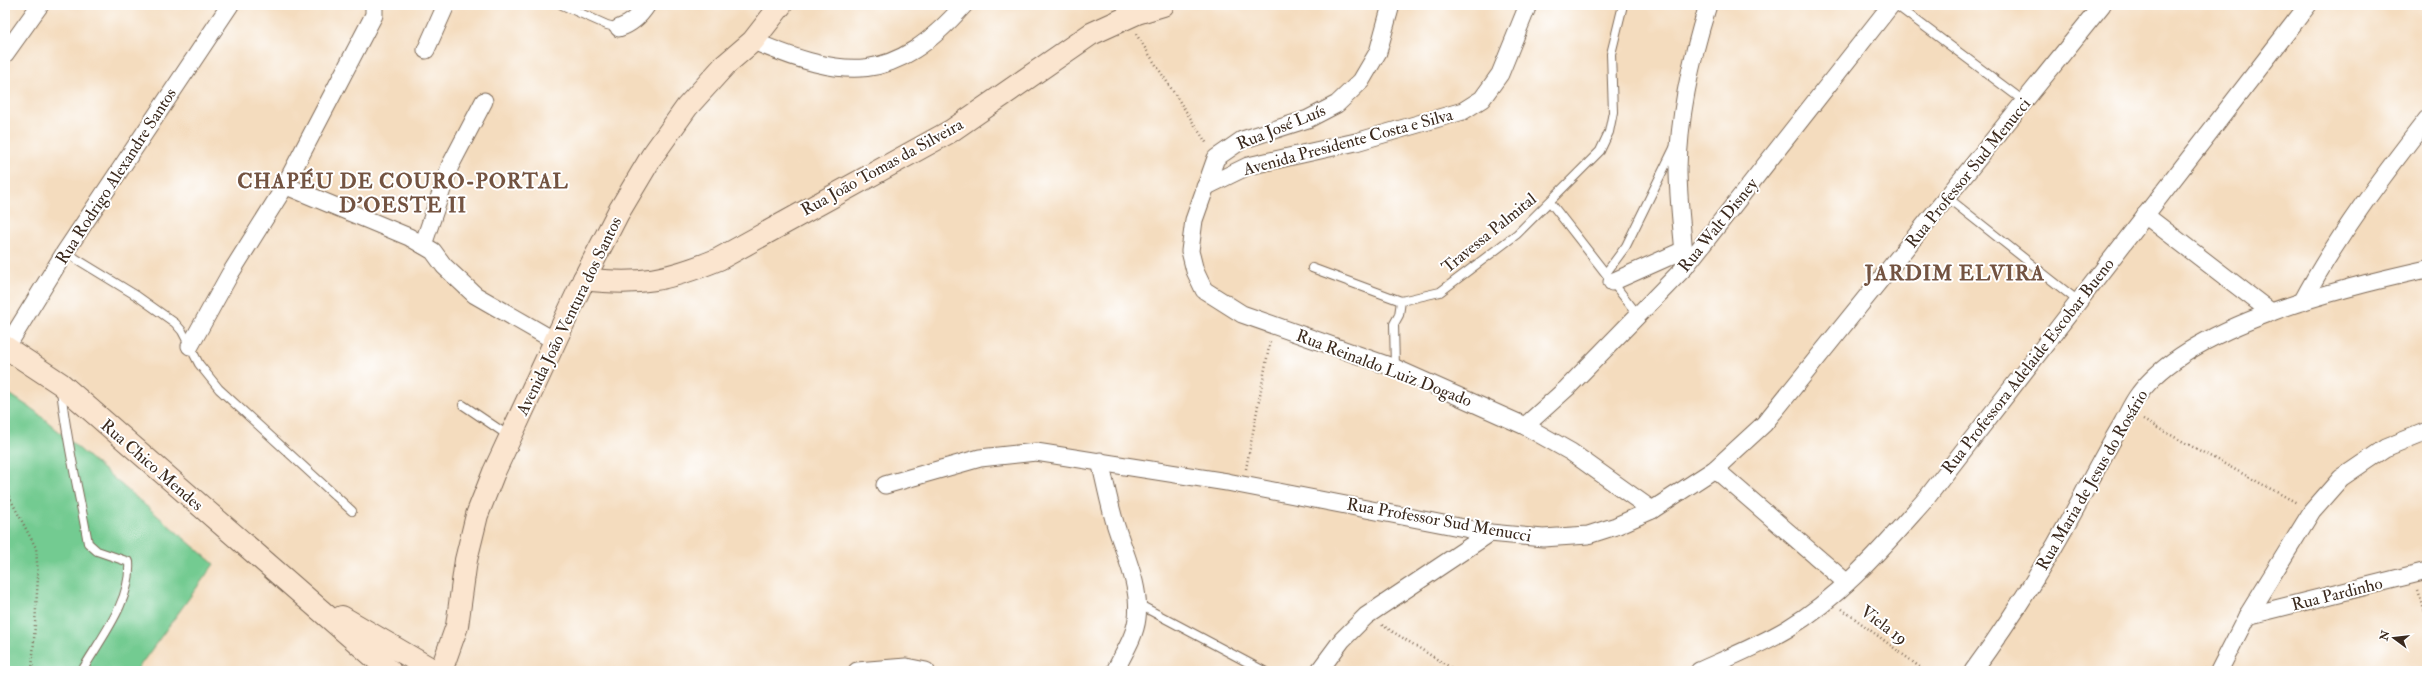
<svg xmlns="http://www.w3.org/2000/svg" width="2432" height="676" font-family="'IM FELL Double Pica',serif">
	<rect width="100%" height="100%" fill="#fff"/>
	<filter id="ink" filterUnits="userSpaceOnUse"><feTurbulence type="fractalNoise" baseFrequency=".025" numOctaves="2"/><feDisplacementMap in="SourceGraphic" scale="8" xChannelSelector="R" yChannelSelector="G"/><feConvolveMatrix kernelMatrix="1 2 1 2 8 2 1 2 1" color-interpolation-filters="sRGB"/></filter>
	<filter id="wash" filterUnits="userSpaceOnUse"><feTurbulence type="fractalNoise" baseFrequency=".012" numOctaves="4" result="noise"/><feDisplacementMap in="SourceGraphic" scale="16" xChannelSelector="R" yChannelSelector="G"/><feGaussianBlur stdDeviation="0.9" result="paint"/><feColorMatrix in="noise" values="0 0 0 0 0 0 0 0 0 0 0 0 0 0 0 0 0 1.4 0 .05"/><feComposite in="paint" operator="in"/></filter>
	<g filter="url(#wash)">
		<rect width="100%" height="100%" fill="#f4dcbe"/>
		<!-- green -->
		<path fill="#73cb91" stroke="#577a58" d="M5,391L35,411L214,564L136,671H5Z"/>
	</g>
	<g filter="url(#ink)">
		<g fill="none" stroke-linecap="round" stroke-linejoin="round">
			<defs>
				<g id="lane">
					<path d="M562,5L607,25L619,28"/>
					<path d="M1896,5L2025,102"/>
					<path d="M1948,198L2078,301"/>
					<path d="M1550,202L1638,315"/>
					<path d="M65,252L137,296L175,323L182,331L199,364L219,389L352,511"/>
					<path d="M1312,268L1401,301L1440,292L1517,234L1600,151L1609,132L1613,112L1611,54L1623,5"/>
					<path d="M1606,273L1626,246L1675,146"/>
					<path d="M1395,368L1394,324L1399,315L1401,301"/>
					<path d="M61,389C66,441 79,491 88,543L97,551L129,562C132,601 100,639 82,671"/>
					<path d="M463,405L509,436"/>
					<path d="M1138,604L1264,671"/>
				</g>
				<g id="street">
					<path d="M1391,5L1378,52L1361,81L1337,104L1308,119L1242,140L1216,158L1194,220L1190,251L1195,271L1204,290L1242,314L1395,368L1525,426L1571,452L1652,510"/>
					<path d="M619,28C632,24 640,16 647,5"/>
					<path d="M753,41C846,80 893,85 964,5"/>
					<path d="M426,50L446,5"/>
					<path d="M5,54L40,5"/>
					<path d="M284,185L409,237L433,251L444,266L475,295L555,341"/>
					<path d="M1205,187L1248,166L1356,142L1463,111L1482,99L1500,74L1528,5"/>
					<path d="M2145,215L2271,312"/>
					<path d="M423,245L450,166L484,101"/>
					<path d="M1685,267C1683,235 1678,201 1678,169C1679,112 1691,59 1708,5"/>
					<path d="M1612,282L1684,250"/>
					<path d="M2302,302C2337,236 2382,177 2427,119"/>
					<path d="M190,346L230,274L282,191L374,15V5"/>
					<path d="M6,348L65,252L230,5"/>
					<path d="M1525,426L1567,388L1685,267L1891,5"/>
					<path d="M1100,461C1105,482 1109,503 1115,523C1124,553 1141,586 1137,618C1135,637 1123,654 1115,671"/>
					<path d="M1715,469L1847,583"/>
					<path d="M885,485L980,458L1036,452L1227,482L1490,533L1543,538L1588,535L1616,526L1652,510L1715,469L1764,424L2102,5"/>
					<path d="M2247,616L2427,571"/>
					<path d="M857,671L906,667L926,671"/>
					<path d="M1319,671L1342,640L1366,616L1490,533"/>
					<path d="M1699,671C1728,658 1760,645 1787,629C1842,596 1883,547 1925,500L2308,5"/>
					<path d="M1973,671C2012,618 2047,562 2078,504C2092,477 2107,449 2123,422C2128,413 2132,403 2139,394C2191,324 2345,287 2427,269"/>
					<path d="M2219,671L2247,616L2312,511L2341,478L2385,448L2427,431"/>
				</g>
				<g id="secondary">
					<path d="M584,279C639,286 668,280 719,259L951,131L1091,34L1137,13L1163,5"/>
					<path d="M5,347L61,384L390,671"/>
					<path d="M342,617L431,669"/>
					<path d="M441,671L457,626L466,560L477,515L494,472L584,279L618,213L652,156L687,107L725,65L753,41L781,5"/>
				</g>
			</defs>
			<!-- lane casing -->
			<use href="#lane" stroke="#7c6856" stroke-width="10"/>
			<!-- street casing -->
			<use href="#street" stroke="#7c6856" stroke-width="19"/>
			<!-- secondary casing -->
			<use href="#secondary" stroke="#7c6856" stroke-width="24"/>
			<!-- path -->
			<g stroke="#7c6856" stroke-width="2.5" stroke-dasharray="1 3" stroke-linecap="butt">
				<path d="M1136,34L1207,144"/>
				<path d="M2143,420L2297,503"/>
				<path d="M1246,469L1270,342"/>
				<path d="M5,489L36,548L38,577L32,671"/>
				<path d="M2418,591L2427,619"/>
				<path d="M1842,609L1925,671"/>
				<path d="M1382,625L1456,671"/>
			</g>
			<!-- lane -->
			<use href="#lane" stroke="#fff" stroke-width="8"/>
			<!-- street -->
			<use href="#street" stroke="#fff" stroke-width="17"/>
			<!-- secondary -->
			<use href="#secondary" stroke="#fbe5cf" stroke-width="22"/>
		</g>
	</g>
	<g text-anchor="middle" dominant-baseline="central" stroke-width="4" stroke-linejoin="round" paint-order="stroke">
		<!-- street labels -->
		<g font-size="17" fill="#3b2a1e" stroke="#fff">
			<text transform="translate(1281 127) rotate(-22)">Rua José Luís</text>
			<text transform="translate(1348 142) rotate(-15)">Avenida Presidente Costa e Silva</text>
			<text transform="translate(882 167) rotate(-29)">Rua João Tomas da Silveira</text>
			<text transform="translate(1968 173) rotate(-51)">Rua Professor Sud Menucci</text>
			<text transform="translate(116 176) rotate(-57)">Rua Rodrigo Alexandre Santos</text>
			<text transform="translate(1718 225) rotate(-51)">Rua Walt Disney</text>
			<text transform="translate(1489 233) rotate(-39)">Travessa Palmital</text>
			<text transform="translate(569 316) rotate(-64)">Avenida João Ventura dos Santos</text>
			<text transform="translate(2028 366) rotate(-52)">Rua Professora Adelaide Escobar Bueno</text>
			<text transform="translate(1384 368) rotate(21)">Rua Reinaldo Luiz Dogado</text>
			<text transform="translate(152 465) rotate(41)">Rua Chico Mendes</text>
			<text transform="translate(2092 480) rotate(-60)">Rua Maria de Jesus do Rosário</text>
			<text transform="translate(1439 520) rotate(10)">Rua Professor Sud Menucci</text>
			<text transform="translate(2337 594) rotate(-14)">Rua Pardinho</text>
			<text transform="translate(1884 625) rotate(37)">Viela 19</text>
		</g>
		<!-- district labels -->
		<g font-size="21" font-weight="bold" letter-spacing="1" fill="#735341" stroke="#fff">
			<text x="403" y="181">CHAPÉU DE COURO-PORTAL<tspan x="403" dy="24">D'OESTE II</tspan></text>
			<text x="1955" y="273">JARDIM ELVIRA</text>
		</g>
	</g>
	<!-- margin -->
	<rect width="2432" height="676" fill="none" stroke="#fff" stroke-width="20"/>
	<!-- north arrow -->
	<g transform="translate(2394 638) rotate(285)" stroke="#ffffff" stroke-width="3" paint-order="stroke">
	<path d="M0-3L7 15L0 10L-7 15Z" fill="#3b2a1e"/>
	<text y="-6" font-size="11" font-weight="bold" text-anchor="middle" fill="#3b2a1e">N</text>
	</g>
</svg>
